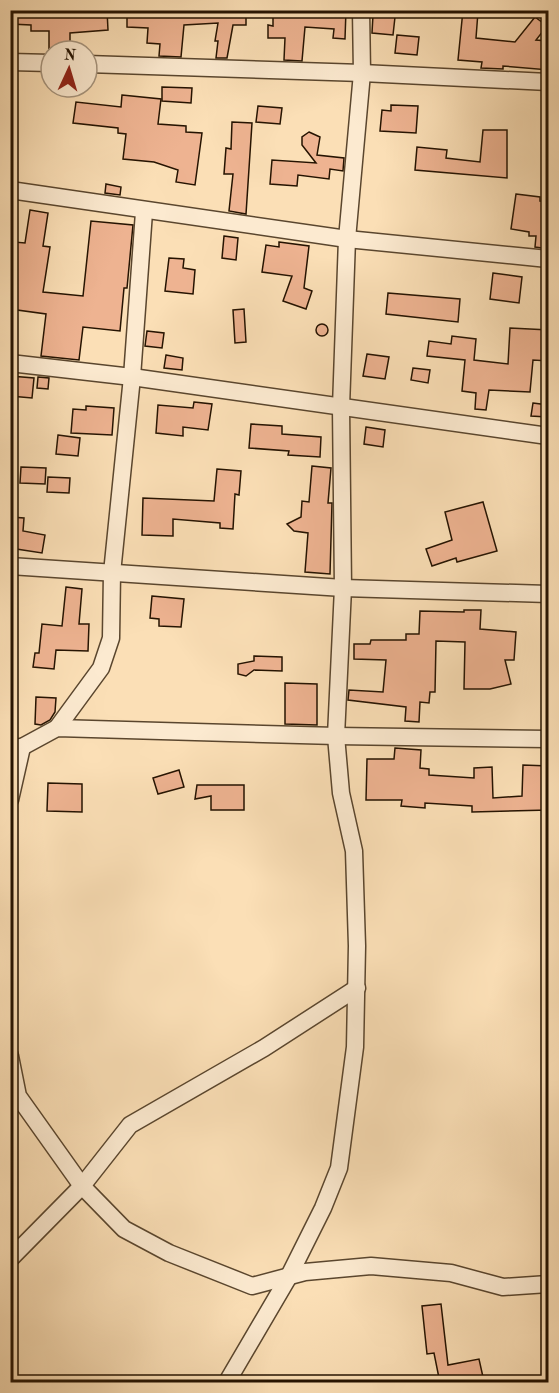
<svg xmlns="http://www.w3.org/2000/svg" width="559" height="1393" font-family="'Old Standard TT',serif">
	<rect width="100%" height="100%" fill="#fbdfb6"/>
	<filter id="stains"><feTurbulence type="fractalNoise" baseFrequency=".00333" numOctaves="4"/><feColorMatrix values="0 0 0 0 .2 0 0 0 0 .09 0 0 0 0 .02 0 0 0 .5 -.17"/></filter>
	<radialGradient id="worn" r=".72"><stop offset=".6" stop-color="#630" stop-opacity="0"/><stop offset="1" stop-color="#630" stop-opacity=".3"/></radialGradient>
	<!-- building -->
	<g fill="#eeb391" stroke="#251301" stroke-width="1.5">
		<path d="M10,10H107L108,30L70,33V51H49V31H31V25L10,24Z"/>
		<path d="M127,10H246V25H233L227,58H216L218,41H215L218,23L184,25L181,57L159,56L160,44L147,43L148,28L127,27Z"/>
		<path d="M273,10H346L345,39L333,38L334,29L305,27L302,61L284,60L285,38H268V25L273,26Z"/>
		<path d="M463,10L478,12L476,38L515,42L535,17L547,26L536,40L549,41V70L503,66V69L481,68L482,62L458,60Z"/>
		<path d="M373,15L395,17L393,35L372,33Z"/>
		<path d="M397,35L419,37L417,55L395,53Z"/>
		<path d="M162,87L192,88L191,103L162,101Z"/>
		<path d="M122,95L161,99L158,124L186,126V132L202,133L195,185L176,182L178,170L154,162L123,159L126,134L118,133V128L73,123L76,102L121,107Z"/>
		<path d="M391,105L418,106L416,133L380,131L382,110L391,111Z"/>
		<path d="M258,106L282,108L280,124L256,122Z"/>
		<path d="M232,122L252,123L246,214L229,211L233,174H224L226,148L231,149Z"/>
		<path d="M483,130H507V178L415,170L417,147L447,150L446,158L480,162Z"/>
		<path d="M309,132L320,137L317,155L344,158L343,171L330,169L329,179L298,175L297,186L270,184L272,160L316,163L302,145V137Z"/>
		<path d="M106,184L121,187L120,195L105,193Z"/>
		<path d="M516,194L540,197V201L549,202V249L535,247L536,236H529V232L511,229Z"/>
		<path d="M30,210L48,213L43,246L50,247L43,292L83,296L91,221L133,225L127,288H124L120,331L83,327L79,360L41,356L46,314L10,309V262L14,242L25,243Z"/>
		<path d="M224,236L238,238L236,260L222,258Z"/>
		<path d="M279,242L309,246L304,288L312,291L306,309L283,301L292,276L262,272L266,245L279,247Z"/>
		<path d="M169,258L184,259L183,268L195,270L193,294L165,291Z"/>
		<path d="M493,273L522,277L519,303L490,299Z"/>
		<path d="M388,293L460,299L458,322L386,314Z"/>
		<path d="M244,309L246,342L235,343L233,310Z"/>
		<circle cx="322" cy="330" r="6"/>
		<path d="M510,328L549,330V361L533,360L530,392L489,390L486,410L475,409L476,393L462,391L465,360L427,356L429,341L451,344L452,336L476,339L474,360L508,364Z"/>
		<path d="M147,331L164,333L162,348L145,346Z"/>
		<path d="M367,354L389,357L385,379L363,376Z"/>
		<path d="M166,355L183,358L182,370L164,368Z"/>
		<path d="M413,368L430,370L428,383L411,380Z"/>
		<path d="M10,376L34,378L32,398L10,396Z"/>
		<path d="M38,377L49,378L48,389L37,388Z"/>
		<path d="M194,402L212,404L208,430L183,427V436L156,433L158,405L193,408Z"/>
		<path d="M533,403L548,405L547,417L531,416Z"/>
		<path d="M86,406L114,408L112,435L71,433L73,409L86,410Z"/>
		<path d="M251,424L282,426V434L321,437L320,457L288,455L289,451L249,448Z"/>
		<path d="M366,427L385,430L383,447L364,444Z"/>
		<path d="M58,435L80,438L78,456L56,454Z"/>
		<path d="M312,466L331,468L328,503H332L330,574L305,572L308,533L294,531L287,524L301,517L302,501L309,502Z"/>
		<path d="M21,467L46,468L45,484L20,483Z"/>
		<path d="M217,469L241,471L239,495L235,494L233,529L220,528V523L173,519V536L142,535L143,498L214,501Z"/>
		<path d="M48,477L70,478L69,493L47,492Z"/>
		<path d="M483,502L497,551L457,562L456,558L432,566L426,549L452,540L445,512Z"/>
		<path d="M10,517L24,518L23,531L45,535L42,553L10,548Z"/>
		<path d="M66,587L82,589L79,624H89L88,651L56,650L54,669L33,667L35,653H39L42,624L62,626Z"/>
		<path d="M152,596L184,599L181,627L159,626V619L150,618Z"/>
		<path d="M464,610H481L480,629L516,632L514,660H505L511,684L490,689H464L465,642L436,641L435,692H430L429,703L420,702L419,722L405,721L406,707L348,700L349,690L383,692L386,660L354,659V644H370L371,640H406V634H419L420,611L464,612Z"/>
		<path d="M254,656L282,657V671L254,670L246,676L238,674V664L254,661Z"/>
		<path d="M285,683L317,684V725L285,724Z"/>
		<path d="M36,697L56,698L55,712L50,720L41,725L35,724Z"/>
		<path d="M395,748L421,750L420,768L429,769V775L474,778V768L492,767L493,798L522,796L523,765L549,766V810L472,812V806L425,803V808L401,806L402,800H366L367,759H394Z"/>
		<path d="M179,770L184,787L158,794L153,778Z"/>
		<path d="M48,783L82,784V812L47,811Z"/>
		<path d="M197,785H244V810H211V796L195,799Z"/>
		<path d="M441,1304L448,1365L479,1359L483,1377L459,1383H440L434,1353L427,1354L422,1306Z"/>
	</g>
	<g fill="none" stroke-linecap="round" stroke-linejoin="round">
		<defs>
			<g id="street">
				<path d="M10,62L51,63"/>
				<path d="M87,64L362,73L548,82"/>
				<path d="M10,190L347,239L548,259"/>
				<path d="M10,363L132,377L548,436"/>
				<path d="M10,566L343,588L548,594"/>
				<path d="M57,728L101,668L111,638L112,573L132,377L144,212"/>
				<path d="M10,748L22,747L57,728L336,736L548,739"/>
				<path d="M10,800L22,747"/>
				<path d="M10,1056L18,1096L82,1186L124,1229L169,1253L252,1286L305,1272L371,1266L451,1273L503,1287L548,1284"/>
				<path d="M10,1259L82,1186L130,1125L264,1048L357,988"/>
				<path d="M227,1382L288,1278L323,1208L339,1168L355,1047L357,946L354,851L341,793L336,736L343,588L341,407L347,239L362,73L361,10"/>
			</g>
		</defs>
		<!-- street casing -->
		<use href="#street" stroke="#5a462e" stroke-width="19"/>
		<!-- street -->
		<use href="#street" stroke="#fcead0" stroke-width="16"/>
	</g>
	<!-- margin -->
	<rect width="559" height="1393" fill="none" stroke="#fbdfb6" stroke-width="36"/>
	<rect x="12" y="12" width="535" height="1369" fill="none" stroke="#251301" stroke-width="3"/>
	<rect x="18" y="18" width="523" height="1357" fill="none" stroke="#251301" stroke-width="1.5"/>
	<!-- north arrow -->
	<g transform="translate(69 69) rotate(4)"><circle r="28" fill="#fcead0" stroke="#a6947d" stroke-width="1.5"/>
	<path d="M0-4.5L10 22L0 15L-10 22Z" fill="#8f2418"/>
	<text y="-9" font-size="16" font-weight="bold" text-anchor="middle" fill="#251301">N</text>
	</g>
	<rect width="100%" height="100%" filter="url(#stains)"/>
	<rect width="100%" height="100%" fill="url(#worn)"/>
</svg>
